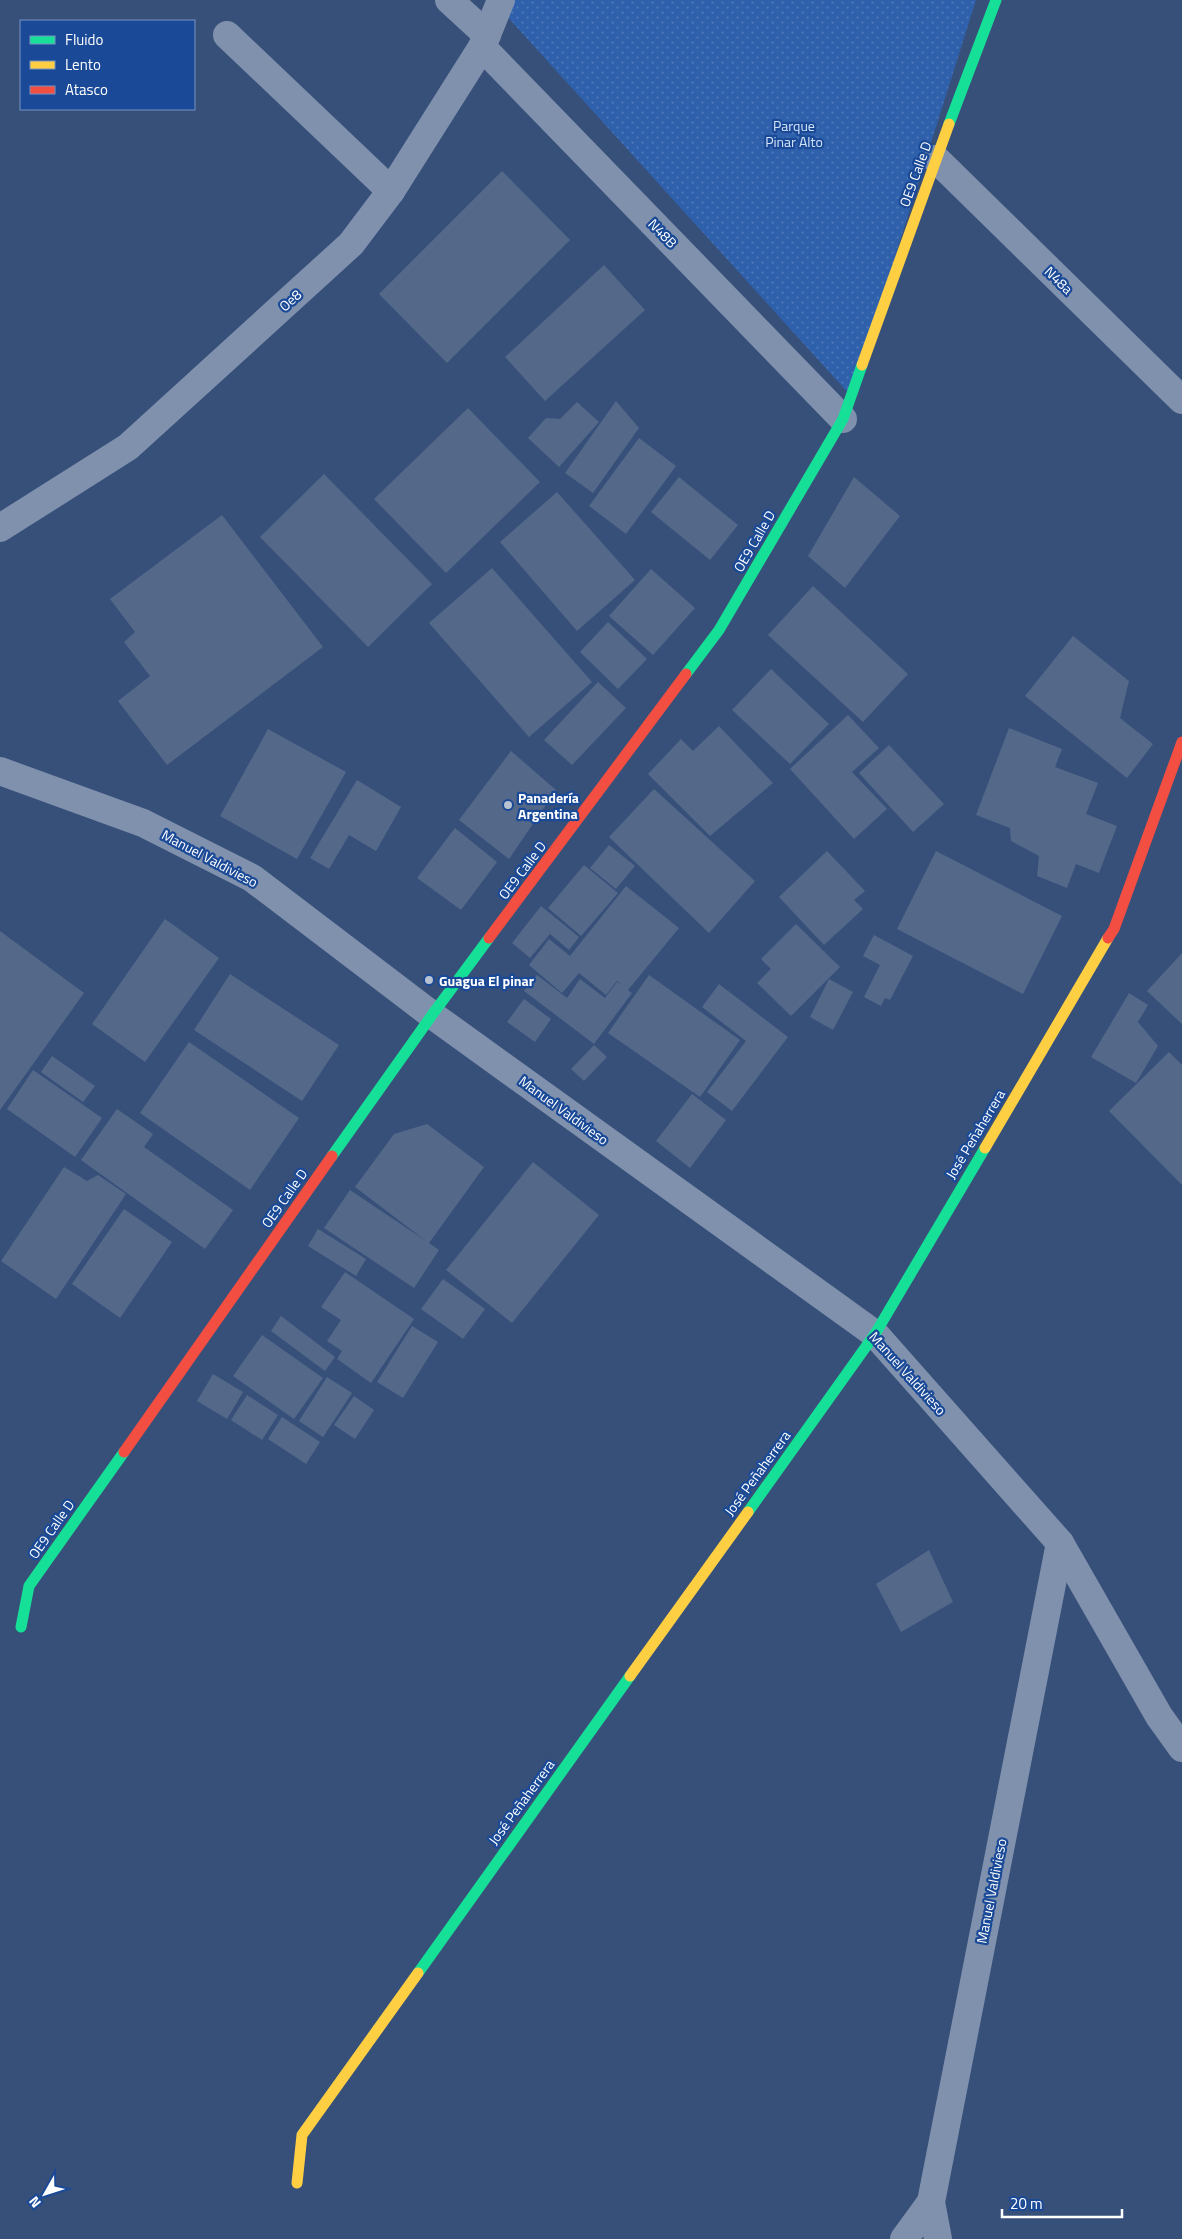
<svg xmlns="http://www.w3.org/2000/svg" width="1182" height="2239" font-family="'Titillium Web',sans-serif">
	<defs>
		<pattern id="green-dots" width="8" height="8" patternUnits="userSpaceOnUse" patternTransform="scale(1.25)"><rect width="8" height="8" fill="#2f60ac"/><path d="M2 2h.1M6 6h.1" fill="none" stroke="#4e78b8" stroke-width="1.8" stroke-linecap="round"/></pattern>
	</defs>
	<rect width="100%" height="100%" fill="#37507a"/>
	<!-- green -->
	<path fill="url(#green-dots)" d="M510,0H976L851,396L504,13Z"/>
	<!-- building -->
	<g fill="#546889">
		<path d="M502,171L570,240L447,363L379,294Z"/>
		<path d="M604,265L645,310L545,401L505,357Z"/>
		<path d="M616,401L639,428L593,493L565,473Z"/>
		<path d="M577,402L599,422L559,467L528,438L546,418L560,419Z"/>
		<path d="M468,408L540,482L446,573L374,499Z"/>
		<path d="M639,438L676,466L626,534L589,506Z"/>
		<path d="M324,474L432,584L368,647L260,537Z"/>
		<path d="M679,477L738,525L710,560L651,512Z"/>
		<path d="M854,477L900,516L845,588L808,556Z"/>
		<path d="M557,492L635,580L577,631L500,542Z"/>
		<path d="M222,515L323,647L167,765L118,701L150,676L124,642L135,632L110,599Z"/>
		<path d="M492,568L592,682L529,737L429,623Z"/>
		<path d="M651,569L695,608L653,655L609,616Z"/>
		<path d="M813,586L908,674L863,722L768,635Z"/>
		<path d="M608,622L647,659L618,689L580,652Z"/>
		<path d="M1073,636L1129,681L1120,718L1153,744L1127,778L1025,696Z"/>
		<path d="M771,669L829,724L790,764L732,710Z"/>
		<path d="M598,682L626,708L572,765L544,740Z"/>
		<path d="M848,715L879,748L852,772L887,809L854,839L790,769Z"/>
		<path d="M719,726L773,783L710,836L648,774L681,739L693,751Z"/>
		<path d="M1009,728L1062,749L1055,767L1098,783L1086,814L1117,826L1099,873L1076,864L1067,888L1037,876L1039,856L1011,841L1010,828L976,815Z"/>
		<path d="M268,729L346,772L297,859L220,816Z"/>
		<path d="M889,745L944,804L913,832L859,773Z"/>
		<path d="M511,751L556,790L509,859L459,820Z"/>
		<path d="M357,780L401,807L376,851L349,835L329,869L310,858Z"/>
		<path d="M654,789L755,881L709,933L609,837Z"/>
		<path d="M455,828L497,862L461,910L417,878Z"/>
		<path d="M609,845L635,866L616,889L590,868Z"/>
		<path d="M827,851L865,891L854,900L863,909L824,945L779,897Z"/>
		<path d="M936,851L1062,916L1023,994L897,929Z"/>
		<path d="M584,865L618,893L581,936L548,908Z"/>
		<path d="M626,886L679,928L628,990L632,993L594,1044L524,991L537,975L567,998L580,979L605,998L617,982L622,985L617,981L606,995L579,973L562,993L529,965L549,939L570,956Z"/>
		<path d="M541,906L579,937L569,950L550,934L530,958L512,943Z"/>
		<path d="M165,919L219,958L145,1062L92,1024Z"/>
		<path d="M796,924L840,967L791,1016L757,983L771,969L761,959Z"/>
		<path d="M0,931L84,993L0,1110Z"/>
		<path d="M874,935L913,956L890,1000L885,998L881,1006L864,997L880,965L863,956Z"/>
		<path d="M1182,953V1024L1147,991Z"/>
		<path d="M230,974L339,1045L302,1101L194,1030Z"/>
		<path d="M649,975L740,1040L700,1097L608,1033Z"/>
		<path d="M829,979L853,992L833,1030L810,1017Z"/>
		<path d="M719,984L788,1037L732,1111L707,1092L746,1041L702,1007Z"/>
		<path d="M1129,993L1148,1005L1138,1022L1158,1046L1136,1083L1091,1057Z"/>
		<path d="M524,999L551,1019L535,1042L507,1022Z"/>
		<path d="M189,1042L299,1118L250,1190L140,1113Z"/>
		<path d="M594,1045L607,1057L584,1081L571,1069Z"/>
		<path d="M1169,1052L1182,1065V1185L1109,1111Z"/>
		<path d="M52,1056L95,1086L83,1102L41,1072Z"/>
		<path d="M33,1070L102,1118L75,1157L7,1109Z"/>
		<path d="M692,1094L726,1120L690,1168L656,1141Z"/>
		<path d="M117,1109L153,1134L144,1147L233,1210L205,1249L81,1160Z"/>
		<path d="M427,1124L484,1167L429,1243L439,1250L414,1288L324,1228L350,1190L426,1241L355,1187L394,1134Z"/>
		<path d="M533,1162L599,1215L512,1323L446,1270Z"/>
		<path d="M64,1167L87,1181L98,1175L126,1194L56,1299L1,1261Z"/>
		<path d="M124,1209L172,1242L120,1318L72,1284Z"/>
		<path d="M318,1229L366,1259L356,1276L308,1246Z"/>
		<path d="M345,1272L414,1319L371,1383L337,1359L342,1351L327,1341L341,1320L321,1307Z"/>
		<path d="M443,1279L485,1309L463,1339L421,1309Z"/>
		<path d="M281,1316L335,1357L325,1371L271,1331Z"/>
		<path d="M412,1326L438,1342L403,1398L377,1382Z"/>
		<path d="M262,1335L323,1378L294,1419L233,1376Z"/>
		<path d="M213,1374L243,1392L227,1419L197,1401Z"/>
		<path d="M327,1377L352,1393L323,1437L299,1421Z"/>
		<path d="M247,1395L278,1415L262,1440L231,1420Z"/>
		<path d="M354,1396L374,1410L355,1439L334,1425Z"/>
		<path d="M282,1417L320,1442L306,1464L268,1439Z"/>
		<path d="M929,1550L953,1602L901,1632L876,1584Z"/>
	</g>
	<g fill="none" stroke-linecap="round" stroke-linejoin="round">
		<!-- street -->
		<g stroke="#8091ad" stroke-width="28">
			<path d="M449,0L487,35"/>
			<path d="M227,35L391,191"/>
			<path d="M482,47L843,419"/>
			<path d="M936,159L1182,400"/>
			<path d="M0,528L128,447L351,244L391,191L482,47L501,0"/>
			<path d="M0,771L143,823L252,878L432,1015L875,1334L1060,1543L1159,1716L1182,1748"/>
			<path d="M904,2239L931,2202"/>
			<path d="M938,2239L931,2202L1060,1543"/>
		</g>
		<!-- fast -->
		<g stroke="#16e098" stroke-width="11">
			<path d="M949,124L996,0"/>
			<path d="M686,674L719,630L843,419L862,365"/>
			<path d="M332,1156L432,1015L489,938"/>
			<path d="M748,1512L875,1334L985,1148"/>
			<path d="M21,1627L29,1586L124,1452"/>
			<path d="M418,1973L630,1676"/>
		</g>
		<!-- slow -->
		<g stroke="#ffcf43" stroke-width="11">
			<path d="M862,365L949,124"/>
			<path d="M985,1148L1108,938"/>
			<path d="M630,1676L748,1512"/>
			<path d="M297,2183L302,2135L418,1973"/>
		</g>
		<!-- jam -->
		<g stroke="#f24e42" stroke-width="11">
			<path d="M489,938L686,674"/>
			<path d="M1108,938L1114,929L1182,742"/>
			<path d="M124,1452L332,1156"/>
		</g>
	</g>
	<!-- markers -->
	<g fill="#b9c2d0" stroke="#1a4a97" stroke-width="2">
		<circle cx="508" cy="805" r="5"/>
		<circle cx="429" cy="980" r="5"/>
	</g>
	<g text-anchor="middle" dominant-baseline="central" stroke-width="4.5" stroke-linejoin="round" paint-order="stroke">
		<!-- park labels -->
		<g font-size="14" fill="#d4e4fb" stroke="#1a4a97">
			<text x="794" y="125">Parque<tspan x="794" dy="16">Pinar Alto</tspan></text>
		</g>
		<!-- street labels -->
		<g font-size="14" fill="#fff" stroke="#1a4a97">
			<text transform="translate(915 174) rotate(-70)">OE9 Calle D</text>
			<text transform="translate(663 233) rotate(46)">N48B</text>
			<text transform="translate(1059 280) rotate(44)">N48a</text>
			<text transform="translate(290 300) rotate(-42)">Oe8</text>
			<text transform="translate(754 541) rotate(-60)">OE9 Calle D</text>
			<text transform="translate(210 858) rotate(28)">Manuel Valdivieso</text>
			<text transform="translate(522 870) rotate(-53)">OE9 Calle D</text>
			<text transform="translate(564 1110) rotate(36)">Manuel Valdivieso</text>
			<text transform="translate(975 1134) rotate(-59)">José Peñaherrera</text>
			<text transform="translate(284 1198) rotate(-55)">OE9 Calle D</text>
			<text transform="translate(908 1373) rotate(48)">Manuel Valdivieso</text>
			<text transform="translate(757 1473) rotate(-54)">José Peñaherrera</text>
			<text transform="translate(51 1529) rotate(-55)">OE9 Calle D</text>
			<text transform="translate(521 1802) rotate(-54)">José Peñaherrera</text>
			<text transform="translate(991 1891) rotate(-79)">Manuel Valdivieso</text>
		</g>
		<!-- poi labels -->
		<g font-size="14" font-weight="bold" fill="#fff" stroke="#1a4a97" text-anchor="start">
			<text x="518" y="797">Panadería<tspan x="518" dy="16">Argentina</tspan></text>
			<text x="439" y="980">Guagua El pinar</text>
		</g>
	</g>
	<!-- legend -->
	<rect x="20" y="20" width="175" height="90" fill="#1a4a97" stroke="#7692c1"/>
	<rect x="30" y="36" width="25" height="8" fill="#16e098" stroke="#7692c1"/>
	<text x="65" y="45" font-size="15" fill="#ffffff">Fluido</text>
	<rect x="30" y="61" width="25" height="8" fill="#ffcf43" stroke="#7692c1"/>
	<text x="65" y="70" font-size="15" fill="#ffffff">Lento</text>
	<rect x="30" y="86" width="25" height="8" fill="#f24e42" stroke="#7692c1"/>
	<text x="65" y="95" font-size="15" fill="#ffffff">Atasco</text>
	<!-- north arrow -->
	<g transform="translate(45 2194) rotate(231)" stroke="#1a4a97" stroke-width="4" paint-order="stroke">
	<path d="M0-4L9 19L0 12L-9 19Z" fill="#ffffff"/>
	<text y="-8" font-size="14" font-weight="bold" text-anchor="middle" fill="#ffffff">N</text>
	</g>
	<!-- scale -->
	<path d="M1002 2209v8h120v-8" fill="none" stroke="#ffffff" stroke-width="2.5"/>
	<text x="1010" y="2209" font-size="15" fill="#ffffff" stroke="#1a4a97" stroke-width="4" paint-order="stroke">20 m</text>
</svg>
